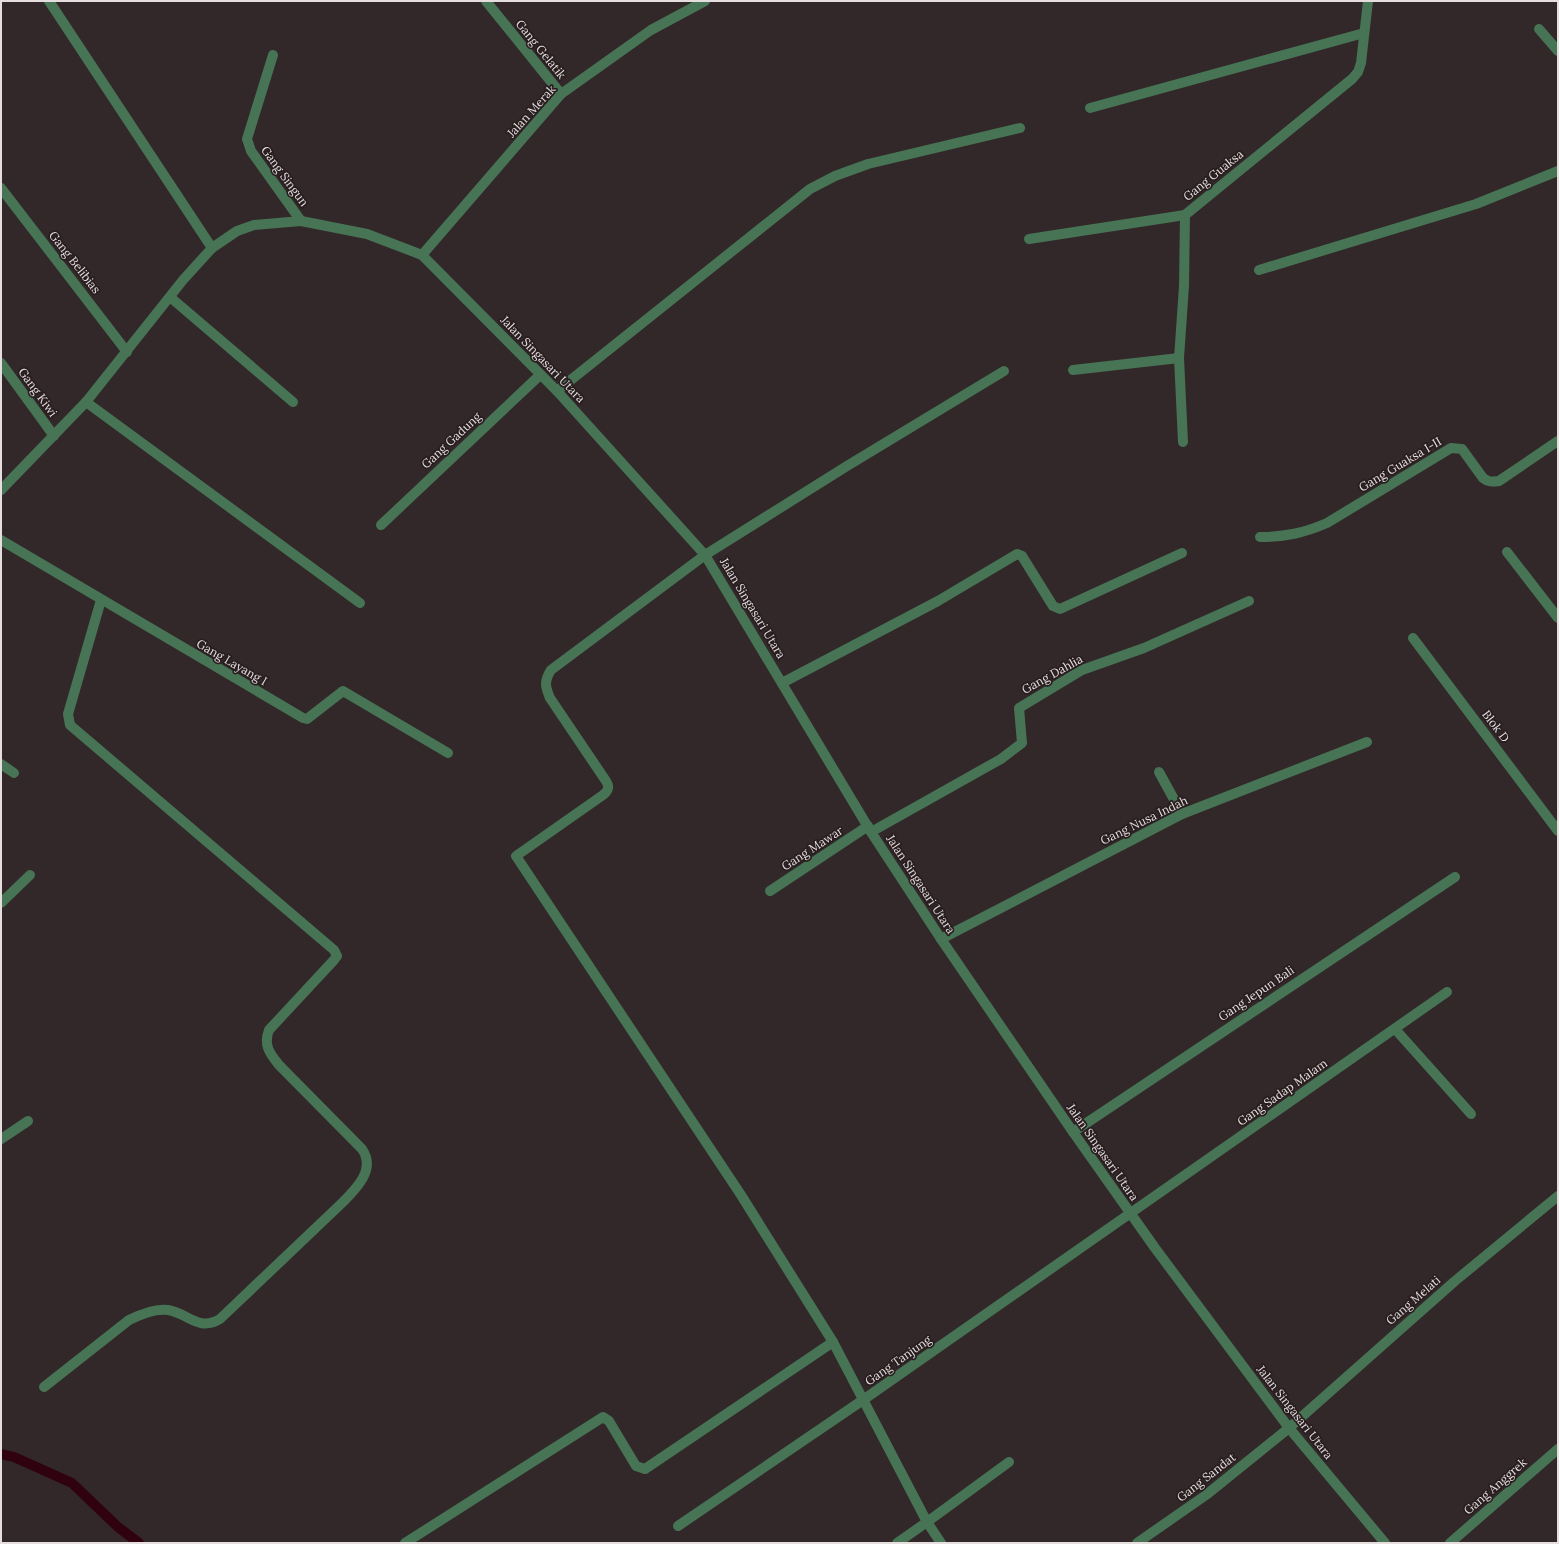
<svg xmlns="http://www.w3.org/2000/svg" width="1559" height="1544" font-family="Lora,serif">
	<rect width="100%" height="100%" fill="#322729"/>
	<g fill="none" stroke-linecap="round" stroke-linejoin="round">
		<!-- stream -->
		<path stroke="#30010e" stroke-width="10" d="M1,1454L14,1457L72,1483L118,1527L139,1543"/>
		<!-- minor -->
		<g stroke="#467454" stroke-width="10">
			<path d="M49,1L212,248"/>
			<path d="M486,1L561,94"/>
			<path d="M1539,29L1558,51"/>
			<path d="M273,55L247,139L251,151L301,221"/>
			<path d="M1090,108L1364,33"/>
			<path d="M1,188L127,352"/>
			<path d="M1029,239L1185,215"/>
			<path d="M422,255L561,94L651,30L705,1"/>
			<path d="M1259,270L1476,204L1558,171"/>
			<path d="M170,297L293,402"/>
			<path d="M1,363L54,436"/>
			<path d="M1073,370L1179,358"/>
			<path d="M557,391L810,189L835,176L868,164L1020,128"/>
			<path d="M86,402L360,603"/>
			<path d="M1183,442L1179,358L1184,286L1185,215L1352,79L1358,72L1361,63L1368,1"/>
			<path d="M1,490L86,402L183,280L212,248L237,231L254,225L301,221L367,234L422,255L557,391L705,555L871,832L941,939L1073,1132L1155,1248L1289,1428L1385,1543"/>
			<path d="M381,525L540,375"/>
			<path d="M1260,537C1285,537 1304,533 1327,523L1451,448L1462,449L1483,478C1488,482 1492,482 1499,481L1558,441"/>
			<path d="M1,540L303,718L307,719L343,691L448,753"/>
			<path d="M1507,552L1558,618"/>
			<path d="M1413,638L1558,831"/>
			<path d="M782,683L938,601L1017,554L1022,556L1053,606L1060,609L1182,553"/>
			<path d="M1,764L14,773"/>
			<path d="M1159,772L1182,814"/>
			<path d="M871,832L1001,759L1022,743L1019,708L1082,670L1144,648L1249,601"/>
			<path d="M770,891L868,826"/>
			<path d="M1,903L30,875"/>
			<path d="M941,939L1182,814L1367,742"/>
			<path d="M1395,1029L1471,1114"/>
			<path d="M1073,1132L1455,877"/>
			<path d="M1,1139L28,1121"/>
			<path d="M44,1387L129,1320C141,1314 155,1308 168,1310C188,1313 198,1332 220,1319L343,1202C357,1188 376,1169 362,1149L279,1065C270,1054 263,1045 269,1030L334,960L337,956L334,950L70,725L68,714L101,600"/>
			<path d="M678,1526L863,1400L1447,992"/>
			<path d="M405,1543L603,1417L609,1421L636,1466L645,1469L833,1342"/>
			<path d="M897,1543L927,1522L833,1342L741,1195L516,856L603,795C608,791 610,787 606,781L550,698C545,686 544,681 551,670L705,555L847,466L1004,371"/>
			<path d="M941,1543L927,1522L1009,1462"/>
			<path d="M1137,1543L1206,1495L1289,1428L1455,1281L1558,1196"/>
			<path d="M1450,1543L1558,1449"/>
		</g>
	</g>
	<g text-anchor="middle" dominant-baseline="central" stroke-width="3.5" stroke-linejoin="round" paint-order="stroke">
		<!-- street labels -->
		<g font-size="12" fill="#e5ddde" stroke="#281e1f">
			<text transform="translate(541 49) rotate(51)">Gang Gelatik</text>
			<text transform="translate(531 111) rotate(-48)">Jalan Merak</text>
			<text transform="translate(1213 175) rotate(-39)">Gang Guaksa</text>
			<text transform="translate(285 176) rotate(54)">Gang Singun</text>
			<text transform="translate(75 262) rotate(52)">Gang Belibias</text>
			<text transform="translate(543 359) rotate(46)">Jalan Singasari Utara</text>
			<text transform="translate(38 392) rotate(54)">Gang Kiwi</text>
			<text transform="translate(451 440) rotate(-43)">Gang Gadung</text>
			<text transform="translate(1400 464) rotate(-31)">Gang Guaksa I-II</text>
			<text transform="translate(753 608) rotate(59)">Jalan Singasari Utara</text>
			<text transform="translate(232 662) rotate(30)">Gang Layang I</text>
			<text transform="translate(1052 674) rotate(-29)">Gang Dahlia</text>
			<text transform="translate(1496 726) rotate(53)">Blok D</text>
			<text transform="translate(1144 820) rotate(-26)">Gang Nusa Indah</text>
			<text transform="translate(812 848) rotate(-33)">Gang Mawar</text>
			<text transform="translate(921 884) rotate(57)">Jalan Singasari Utara</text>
			<text transform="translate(1256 993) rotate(-34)">Gang Jepun Bali</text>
			<text transform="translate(1282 1092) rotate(-35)">Gang Sadap Malam</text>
			<text transform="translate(1103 1152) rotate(55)">Jalan Singasari Utara</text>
			<text transform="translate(1413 1300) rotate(-41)">Gang Melati</text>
			<text transform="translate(898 1360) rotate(-35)">Gang Tanjung</text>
			<text transform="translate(1295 1412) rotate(52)">Jalan Singasari Utara</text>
			<text transform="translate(1206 1477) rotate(-38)">Gang Sandat</text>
			<text transform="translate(1495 1486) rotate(-41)">Gang Anggrek</text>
		</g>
	</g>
	<!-- border -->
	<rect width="1559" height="1544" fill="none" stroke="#e5ddde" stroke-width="4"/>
</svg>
